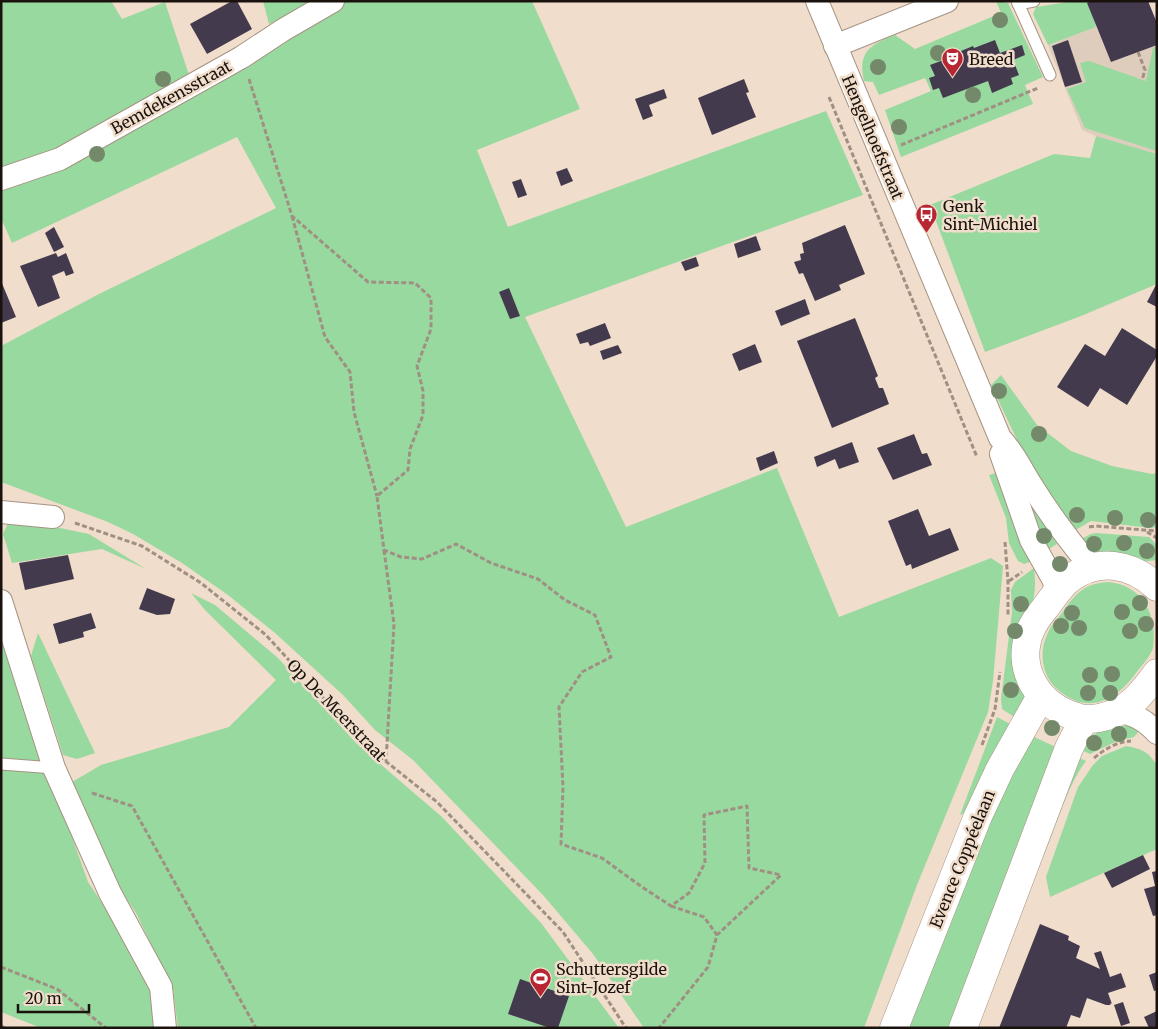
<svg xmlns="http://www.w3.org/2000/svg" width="1158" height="1029" font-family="Merriweather,serif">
	<rect width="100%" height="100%" fill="#f1ddcb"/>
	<!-- education -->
	<path fill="#deccbc" d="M1096,27L1111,62L1157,43V154L1096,136L1082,130L1048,45Z"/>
	<!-- green -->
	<g fill="#98d9a0">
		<path d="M1,1H111L122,19L165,2L188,72L193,81L131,118L1,174Z"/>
		<path d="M263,1H321L323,3L269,24Z"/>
		<path d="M346,1H532L580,109L477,150L508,227L826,111L863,195L525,317L626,527L777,468L839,617L991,558L1003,566L993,681L988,712L917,885L864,1028H644L593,954L543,895L413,760L375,730L343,695L275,633L228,595L182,563L133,534L108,522L1,482V346L99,294L276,208L237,137L12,243L1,218V185L287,38Z"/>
		<path d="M996,1L1008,3L1043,77L1025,85L1033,104L901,157L885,110L931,91L925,78L879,95L873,82L864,81C857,52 871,44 895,35L915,49L1001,13Z"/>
		<path d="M1074,1H1088L1096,27L1048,45L1033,14L1036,7Z"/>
		<path d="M1157,46V151L1085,128L1067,89L1086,82L1080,63L1089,61L1146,81L1153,48Z"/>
		<path d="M1096,136L1157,154V284L1081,316L985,352L930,205L1054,154L1090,158Z"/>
		<path d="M1001,375L1037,425L1071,451L1112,466L1152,474L1157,473V527L1150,528L1091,521L1072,532L1027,461L991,385Z"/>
		<path d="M999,472L1032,561L1024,564L1018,561L1009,543L1006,518L989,475Z"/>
		<path d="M1029,506H1032L1057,544L1044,552Z"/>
		<path d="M17,519L89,534L146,569L102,549L12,563L3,534L8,523Z"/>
		<path d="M1096,533L1149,537L1157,545V560L1140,562L1090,553L1075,542L1091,534Z"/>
		<path d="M1034,568C1036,583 1035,596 1031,610L1023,712L1019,720L1002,709L1001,699L1012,612L1011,590L1015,582Z"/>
		<path d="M1107,582C1141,584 1158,613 1153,648C1150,657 1142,665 1136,673C1115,702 1086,716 1056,688C1042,675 1039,652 1047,635C1050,627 1056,620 1062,613C1068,604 1075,594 1085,588C1092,584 1099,583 1107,582Z"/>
		<path d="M191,593L215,605L278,658L357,744L442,817L541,923L619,1028H178L173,989L136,913L109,872L72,782L101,765L229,727L276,680L205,610Z"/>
		<path d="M38,633L95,753L77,759L63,755L31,656Z"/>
		<path d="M1,637L88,882L112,918L150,989L154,1028H41L1,1012Z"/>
		<path d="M997,717L1016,727L974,809L960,815Z"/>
		<path d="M1118,726H1129L1139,731L1134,737L1117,741L1090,754L1079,749C1091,735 1099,729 1118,726Z"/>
		<path d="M1032,736L1060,749L953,1028H904L984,827Z"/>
		<path d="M1126,746C1142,749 1147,751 1157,765V849L1050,897L1046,877L1078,787L1093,765L1102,756Z"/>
		<path d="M1075,756L1086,761C1068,784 1056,827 1044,855L1041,846Z"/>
	</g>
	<!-- building -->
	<g fill="#433b4d">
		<path d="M232,1H237L252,29L207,54L190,24Z"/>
		<path d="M1091,1H1148L1157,23V45L1111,62L1087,3Z"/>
		<path d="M995,40L1000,53L1022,45L1025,55L1013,60L1019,75L1011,78L1013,84L992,93L988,81L943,98L939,88L933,90L929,78L935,76L930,65L962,53L961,51L973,46L974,48Z"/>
		<path d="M1068,40L1082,82L1065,87L1052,46Z"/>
		<path d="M744,79L749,92L746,93L756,117L712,135L698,98Z"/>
		<path d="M664,89L667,98L649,105L653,116L643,120L635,99Z"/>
		<path d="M567,168L573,181L561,186L556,172Z"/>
		<path d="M521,179L527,195L518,198L512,182Z"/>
		<path d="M845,225L865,274L839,285L841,290L815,301L803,273L799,274L794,262L801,260L800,254L804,253L802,243Z"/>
		<path d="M54,227L64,247L54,252L45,233Z"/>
		<path d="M756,236L761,250L738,258L734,244Z"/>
		<path d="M56,253L58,257L66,253L74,273L66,276L64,271L52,276L60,298L38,307L20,266Z"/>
		<path d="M696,257L699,266L685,271L681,262Z"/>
		<path d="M1,281L16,317L1,323Z"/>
		<path d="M1157,283V307L1147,302Z"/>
		<path d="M509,288L520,316L510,319L499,292Z"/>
		<path d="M805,299L810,314L781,326L775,311Z"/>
		<path d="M855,318L878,376L875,378L879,388H883L889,404L832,428L797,341Z"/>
		<path d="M605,323L611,338L590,346L588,342L580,344L576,334Z"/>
		<path d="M1122,328L1157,350V356L1127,405L1100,388L1088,407L1057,387L1085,344L1105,356Z"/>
		<path d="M755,344L762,362L739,371L732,354Z"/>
		<path d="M618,345L622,353L603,360L600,351Z"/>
		<path d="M914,434L922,454L927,453L932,465L893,480L877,448Z"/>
		<path d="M852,442L859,462L839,469L835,459L817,467L814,457Z"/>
		<path d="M774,451L778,463L760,471L756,458Z"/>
		<path d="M918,509L929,536L950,528L959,550L912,569L911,564L906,566L888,521Z"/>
		<path d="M68,555L74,579L25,590L19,563Z"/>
		<path d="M147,588L175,599L170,614L157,615L139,609Z"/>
		<path d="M91,613L96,628L83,632L84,637L59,644L53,624Z"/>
		<path d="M1143,855L1150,869L1112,888L1104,873Z"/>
		<path d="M1157,871V915L1153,916L1144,889L1155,886L1152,872Z"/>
		<path d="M1040,924L1069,936L1068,940L1080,946L1076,958L1100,969L1094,953L1101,951L1110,977L1121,973L1126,987L1108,993L1112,1004L1111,1003L1110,1005H1106L1087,998L1080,1018L1071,1015L1066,1028H999Z"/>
		<path d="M1157,972V990L1154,991L1149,975Z"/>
		<path d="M520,979L569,996L558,1028H550L508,1014Z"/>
		<path d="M1123,1002L1130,1023L1121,1026L1114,1005Z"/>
		<path d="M1157,1011V1028H1149L1144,1017Z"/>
	</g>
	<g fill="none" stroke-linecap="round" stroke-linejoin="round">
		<defs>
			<g id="lane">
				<path d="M1017,1L1050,75"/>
				<path d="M1018,4L1034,1"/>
				<path d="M1,764L54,768"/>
			</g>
			<g id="street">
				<path d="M817,1L1000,438C1016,455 1020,468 1032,486C1050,515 1070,542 1092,568"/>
				<path d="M835,46L947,1"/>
				<path d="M1,179L60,159L242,57L283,30L333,1"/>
				<path d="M1001,454L1031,540L1053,579L1057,592"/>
				<path d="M1,512L53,517"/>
				<path d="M1,601L54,768L110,893L161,987L165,1028"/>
				<path d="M1120,712C1136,715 1146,721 1157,733"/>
			</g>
			<g id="secondary">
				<path d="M1157,587C1131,563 1097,557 1068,580C1060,587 1054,596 1048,604C1042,612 1035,620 1031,629C1014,668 1038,706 1077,717C1084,720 1091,719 1099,718C1127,713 1141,695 1157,673"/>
				<path d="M894,1028L978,816L1000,769L1041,696"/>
				<path d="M963,1028L1069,748L1084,719"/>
			</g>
		</defs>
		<!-- lane casing -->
		<use href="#lane" stroke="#a69382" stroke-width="13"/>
		<!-- street casing -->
		<use href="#street" stroke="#a69382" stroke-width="24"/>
		<!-- secondary casing -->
		<use href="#secondary" stroke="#a69382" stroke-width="29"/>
		<!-- path -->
		<g stroke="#9f9082" stroke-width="3" stroke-dasharray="5 2.5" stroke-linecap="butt">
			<path d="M1138,52L1145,70L1142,80"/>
			<path d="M249,79L292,216L368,282L415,283L431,298V329L417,366L423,391V415L410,449L408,470L377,496L384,550L401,557L422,559L456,544L491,563L538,579L565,600L595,615L611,657L582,672L559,707L563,787L561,844L602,858L642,887L671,906L689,893L705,863L704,815L747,806L749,868L781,875L717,935L708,967L659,1028"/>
			<path d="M829,97L977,457"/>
			<path d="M901,145L1038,88"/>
			<path d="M292,216L325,337L350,372L354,412L377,496"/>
			<path d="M75,523L142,546L201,583L266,635L369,748L437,802L563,932L626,1028"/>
			<path d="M1089,527L1095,526L1157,531"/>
			<path d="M1147,532L1157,538"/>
			<path d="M1005,542L1008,582V616"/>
			<path d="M384,550L394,624L386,761"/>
			<path d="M1009,581L1022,572"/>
			<path d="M982,745L995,709L1000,672"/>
			<path d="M1094,758C1105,749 1116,742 1131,741"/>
			<path d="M92,793L132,806L256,1028"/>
			<path d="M671,906L704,917L717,935"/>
			<path d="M1,967L57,989L106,1028"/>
			<path d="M1,1026L5,1028"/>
		</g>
		<!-- lane -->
		<use href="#lane" stroke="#fff" stroke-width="11"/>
		<!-- street -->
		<use href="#street" stroke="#fff" stroke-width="22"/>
		<!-- secondary -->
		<use href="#secondary" stroke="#fff" stroke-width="28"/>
	</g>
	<!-- trees -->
	<g fill="#74886a">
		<circle cx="1000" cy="20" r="8"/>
		<circle cx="938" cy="53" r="8"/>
		<circle cx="878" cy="67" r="8"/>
		<circle cx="163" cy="79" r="8"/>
		<circle cx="973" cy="95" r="8"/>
		<circle cx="899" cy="127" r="8"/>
		<circle cx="97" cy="154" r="8"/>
		<circle cx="999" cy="391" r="8"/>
		<circle cx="1039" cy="434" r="8"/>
		<circle cx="1077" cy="515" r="8"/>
		<circle cx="1115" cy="518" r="8"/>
		<circle cx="1148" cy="520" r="8"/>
		<circle cx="1044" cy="536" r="8"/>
		<circle cx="1124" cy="543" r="8"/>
		<circle cx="1094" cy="544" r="8"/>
		<circle cx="1147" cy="551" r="8"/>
		<circle cx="1060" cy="564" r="8"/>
		<circle cx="1140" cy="603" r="8"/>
		<circle cx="1021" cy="604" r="8"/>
		<circle cx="1122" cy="612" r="8"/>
		<circle cx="1072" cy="613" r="8"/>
		<circle cx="1146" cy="624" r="8"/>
		<circle cx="1061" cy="626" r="8"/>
		<circle cx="1079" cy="628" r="8"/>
		<circle cx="1015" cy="631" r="8"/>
		<circle cx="1130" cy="631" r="8"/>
		<circle cx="1112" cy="674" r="8"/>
		<circle cx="1090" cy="675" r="8"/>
		<circle cx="1011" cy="690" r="8"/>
		<circle cx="1088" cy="693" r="8"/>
		<circle cx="1110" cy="693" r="8"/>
		<circle cx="1052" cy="728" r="8"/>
		<circle cx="1119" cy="734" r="8"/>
		<circle cx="1094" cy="743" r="8"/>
	</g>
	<!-- icons -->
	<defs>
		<symbol id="theatre-pin" viewBox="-11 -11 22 30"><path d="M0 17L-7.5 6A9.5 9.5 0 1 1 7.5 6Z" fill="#b72632" stroke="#f1ddcb"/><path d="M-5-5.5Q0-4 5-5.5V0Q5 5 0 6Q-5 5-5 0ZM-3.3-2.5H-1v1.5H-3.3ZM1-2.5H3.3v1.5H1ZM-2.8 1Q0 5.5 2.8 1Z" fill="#fff"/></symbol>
		<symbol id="bus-pin" viewBox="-11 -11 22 30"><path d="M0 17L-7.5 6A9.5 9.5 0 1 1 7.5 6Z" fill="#b72632" stroke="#f1ddcb"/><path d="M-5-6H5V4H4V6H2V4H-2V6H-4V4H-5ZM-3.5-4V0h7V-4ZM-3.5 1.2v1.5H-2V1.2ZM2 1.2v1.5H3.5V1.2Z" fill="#fff"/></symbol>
		<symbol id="stadium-pin" viewBox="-11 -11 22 30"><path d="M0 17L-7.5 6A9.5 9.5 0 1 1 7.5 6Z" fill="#b72632" stroke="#f1ddcb"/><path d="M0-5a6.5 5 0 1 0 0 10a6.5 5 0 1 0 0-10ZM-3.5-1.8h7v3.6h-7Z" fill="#fff"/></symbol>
	</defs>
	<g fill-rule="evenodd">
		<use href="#theatre-pin" x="940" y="46" width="25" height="34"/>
		<use href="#bus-pin" x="914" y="202" width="25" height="34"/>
		<use href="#stadium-pin" x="528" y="966" width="25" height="34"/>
	</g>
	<g text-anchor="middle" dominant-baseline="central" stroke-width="5" stroke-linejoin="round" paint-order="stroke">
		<!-- poi labels -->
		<g font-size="16" fill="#1a130d" stroke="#f1ddcb" text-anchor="start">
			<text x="969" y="59">Breed</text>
			<text x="943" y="206">Genk<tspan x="943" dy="18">Sint-Michiel</tspan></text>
			<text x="556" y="969">Schuttersgilde<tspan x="556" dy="18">Sint-Jozef</tspan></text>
		</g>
		<!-- street labels -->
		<g font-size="16" fill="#1a130d" stroke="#f1ddcb">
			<text transform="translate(171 97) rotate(-29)">Bemdekensstraat</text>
			<text transform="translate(873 137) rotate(67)">Hengelhoefstraat</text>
			<text transform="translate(337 710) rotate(46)">Op De Meerstraat</text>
			<text transform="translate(962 859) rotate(-68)">Evence Coppéelaan</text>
		</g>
	</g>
	<!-- border -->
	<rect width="1158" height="1029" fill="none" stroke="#1a130d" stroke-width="5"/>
	<!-- scale -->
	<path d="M18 1004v8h71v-8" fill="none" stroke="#1a130d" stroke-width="2.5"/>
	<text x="25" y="1004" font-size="15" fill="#1a130d" stroke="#f1ddcb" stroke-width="4" paint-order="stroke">20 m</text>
</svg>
